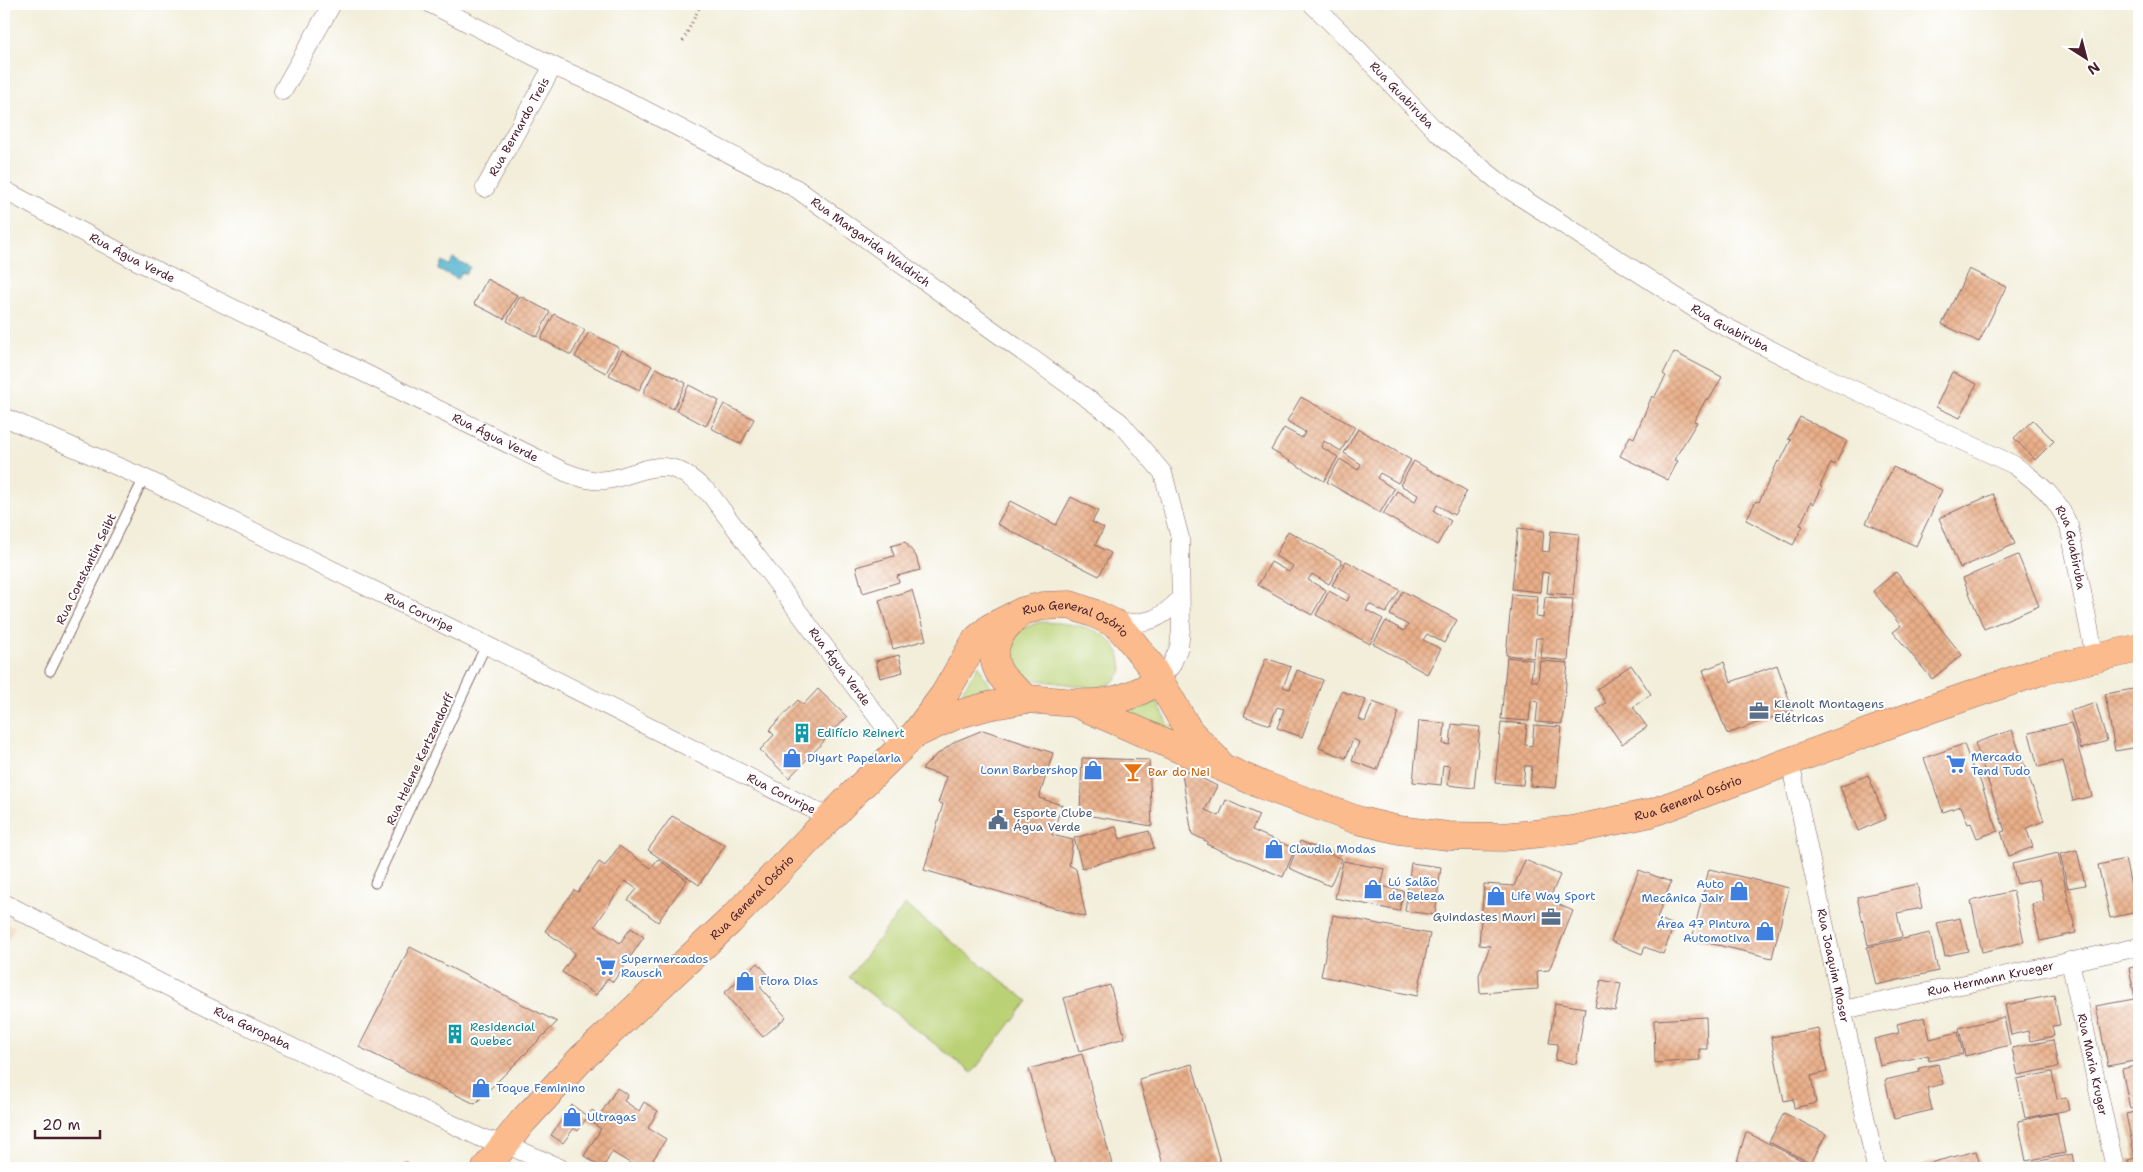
<svg xmlns="http://www.w3.org/2000/svg" width="2143" height="1172" font-family="'Shantell Sans',sans-serif">
	<defs>
		<pattern id="building-cross-hatch" width="8" height="8" patternUnits="userSpaceOnUse" patternTransform="scale(1.25)"><rect width="8" height="8" fill="#e9af89"/><path d="M0 0l8 8M0 8l8-8" fill="none" stroke="#c99676"/></pattern>
	</defs>
	<rect width="100%" height="100%" fill="#fff"/>
	<filter id="ink" filterUnits="userSpaceOnUse"><feTurbulence type="fractalNoise" baseFrequency=".02" numOctaves="2"/><feDisplacementMap in="SourceGraphic" scale="10" xChannelSelector="R" yChannelSelector="G"/><feConvolveMatrix kernelMatrix="1 2 1 2 8 2 1 2 1" color-interpolation-filters="sRGB"/></filter>
	<filter id="wash" filterUnits="userSpaceOnUse"><feTurbulence type="fractalNoise" baseFrequency=".0096" numOctaves="4" result="noise"/><feDisplacementMap in="SourceGraphic" scale="20" xChannelSelector="R" yChannelSelector="G"/><feGaussianBlur stdDeviation="1.12" result="paint"/><feColorMatrix in="noise" values="0 0 0 0 0 0 0 0 0 0 0 0 0 0 0 0 0 1.4 0 .05"/><feComposite in="paint" operator="in"/></filter>
	<g filter="url(#wash)">
		<rect width="100%" height="100%" fill="#f2eeda"/>
		<!-- built -->
		<path fill="#f0d6bc" d="M4,922L15,927L4,948Z"/>
		<!-- grass -->
		<g fill="#bad175" stroke="#827850">
			<path d="M1039,622C1065,623 1104,624 1118,651C1121,656 1121,665 1122,671L1112,683L1095,688L1029,679L1017,672L1009,661L1007,652L1011,639L1020,630Z"/>
			<path d="M979,665L984,677L991,686L965,695L962,691Z"/>
			<path d="M1156,701L1176,737L1126,713L1127,710L1143,707Z"/>
			<path d="M905,905L1028,1001L972,1073L849,977Z"/>
		</g>
		<!-- water -->
		<path fill="#4db1cc" stroke="#4c687c" d="M453,258L470,267L466,274L462,272L458,279L438,269L442,261L449,265Z"/>
		<g id="blocks">
			<!-- building -->
			<g fill="url(#building-cross-hatch)">
				<path d="M1969,269L2006,287L1979,342L1942,324Z"/>
				<path d="M487,279L517,295L504,319L474,304Z"/>
				<path d="M520,296L550,312L537,337L507,321Z"/>
				<path d="M554,314L585,330L571,355L541,339Z"/>
				<path d="M589,332L619,348L606,373L575,357Z"/>
				<path d="M622,350L652,366L639,390L609,375Z"/>
				<path d="M1674,352L1722,377L1709,400L1706,399L1694,421L1697,422L1674,460L1678,461L1668,480L1620,456L1630,436L1634,438L1652,396L1654,398L1666,376L1663,374Z"/>
				<path d="M656,368L686,383L673,409L643,393Z"/>
				<path d="M1952,372L1977,384L1960,418L1936,407Z"/>
				<path d="M689,385L719,401L706,426L676,410Z"/>
				<path d="M1301,397L1355,427L1341,451L1324,441L1321,447L1338,457L1324,481L1271,450L1284,428L1302,438L1305,432L1287,421Z"/>
				<path d="M724,404L754,419L741,444L711,428Z"/>
				<path d="M1800,417L1847,441L1835,465L1831,463L1820,486L1822,487L1814,504L1811,502L1800,525L1803,526L1793,545L1746,520L1756,501L1759,502L1778,461L1780,462L1791,440L1788,439Z"/>
				<path d="M2033,420L2054,441L2035,460L2014,438Z"/>
				<path d="M1358,429L1411,460L1398,483L1380,473L1377,478L1394,489L1380,513L1327,482L1340,459L1358,470L1361,464L1344,453Z"/>
				<path d="M1414,461L1467,491L1454,515L1437,505L1434,511L1451,521L1437,545L1383,514L1397,491L1415,502L1418,495L1400,485Z"/>
				<path d="M1893,467L1942,490L1916,546L1866,523Z"/>
				<path d="M1993,494L2015,544L1960,568L1939,518Z"/>
				<path d="M1071,497L1098,511L1092,522L1104,528L1095,545L1111,553L1099,576L997,524L1010,501L1056,525Z"/>
				<path d="M1518,528L1544,531L1542,551L1549,552L1551,531L1579,534L1573,595L1547,593L1549,573L1542,572L1540,592L1512,589Z"/>
				<path d="M1288,531L1342,561L1329,584L1312,574L1308,580L1326,590L1312,615L1258,585L1271,562L1289,572L1293,566L1275,556Z"/>
				<path d="M905,542L916,556L920,570L897,576L899,582L863,593L856,567L894,556L891,546Z"/>
				<path d="M2018,555L2039,606L1984,629L1963,578Z"/>
				<path d="M1346,561L1400,590L1386,613L1369,604L1366,610L1383,619L1370,644L1316,615L1329,591L1347,601L1350,595L1332,585Z"/>
				<path d="M1896,572L1962,655L1932,679L1893,632L1901,626L1873,591Z"/>
				<path d="M912,590L926,640L893,649L879,600Z"/>
				<path d="M1403,591L1457,620L1444,643L1427,634L1423,640L1441,649L1427,674L1373,644L1386,621L1404,631L1408,625L1390,615Z"/>
				<path d="M1512,594L1538,596L1536,617L1543,618L1545,597L1573,599L1568,661L1541,658L1543,638H1536L1534,658L1506,655Z"/>
				<path d="M899,655L903,672L880,678L876,661Z"/>
				<path d="M1507,657L1533,660L1531,681H1538L1540,661L1568,663L1562,724L1536,722L1538,702L1531,701L1529,721L1501,719Z"/>
				<path d="M1266,658L1291,667L1283,687L1290,689L1297,670L1323,680L1302,737L1277,728L1284,709L1277,707L1270,725L1244,716Z"/>
				<path d="M1724,662L1731,682L1777,665L1793,710L1727,734L1703,670Z"/>
				<path d="M1631,665L1651,694L1633,707L1647,727L1622,744L1597,709L1606,703L1597,689Z"/>
				<path d="M2139,688V747L2115,751L2105,694Z"/>
				<path d="M818,689L847,717L789,778L760,750L774,735L769,730L798,700L803,705Z"/>
				<path d="M1341,691L1366,700L1359,719L1365,722L1373,702L1399,712L1377,770L1352,761L1359,742L1353,739L1346,758L1319,748Z"/>
				<path d="M2096,703L2107,741L2081,749L2070,711Z"/>
				<path d="M1419,721L1445,723L1443,744L1450,745L1452,724L1480,727L1474,788L1448,785L1450,766L1443,765L1441,785L1413,782Z"/>
				<path d="M1501,722L1527,724L1525,745L1532,746L1534,725L1562,727L1556,788L1530,786L1532,766H1525L1523,785L1495,783Z"/>
				<path d="M2071,723L2092,796L2073,801L2063,761L2038,767L2029,733Z"/>
				<path d="M983,730L1053,753L1039,798L1062,805L1052,835L1073,840L1069,865L1076,869L1086,917L924,870L943,804L938,803L947,777L922,769L935,756L956,741Z"/>
				<path d="M2012,730L2044,821L2026,828L2033,847L2009,856L2001,832L2005,831L1975,743Z"/>
				<path d="M1964,744L1974,772H1977L1998,831L1977,838L1971,823L1968,824L1961,806L1943,812L1924,758Z"/>
				<path d="M1082,758L1149,760L1152,826L1080,814Z"/>
				<path d="M1181,768L1217,786L1205,810L1219,816L1226,800L1259,815L1252,830L1295,849L1283,877L1206,844L1208,842L1192,834Z"/>
				<path d="M1868,775L1886,819L1858,831L1840,787Z"/>
				<path d="M672,816L725,845L699,885L648,850Z"/>
				<path d="M1116,827L1120,839L1149,831L1154,848L1082,868L1074,838Z"/>
				<path d="M1300,841L1342,859L1330,886L1289,868Z"/>
				<path d="M619,846L651,868L658,859L687,880L658,922L628,900L637,889L625,881L595,926L620,943L631,928L644,937L613,982L608,978L596,995L562,972L575,953L545,931L574,890L578,892L599,862L605,866Z"/>
				<path d="M2077,850L2085,885L2068,888L2060,854Z"/>
				<path d="M2058,853L2076,933L2040,941L2032,904L2044,901L2039,879L2017,884L2012,864Z"/>
				<path d="M2125,859L2137,912L2110,918L2098,865Z"/>
				<path d="M1525,860L1560,875L1549,900L1573,911L1549,970L1537,971L1538,989L1480,993L1479,975L1490,946L1479,945L1484,884L1514,886Z"/>
				<path d="M1343,861L1385,869L1381,886L1404,891L1399,911L1335,898Z"/>
				<path d="M1411,863L1441,867L1435,915L1405,911Z"/>
				<path d="M1709,869L1789,888L1772,958L1692,939Z"/>
				<path d="M1639,870L1671,882L1657,918L1674,925L1663,954L1645,947L1642,954L1611,941Z"/>
				<path d="M2139,875V913H2138L2131,877Z"/>
				<path d="M1917,884L1922,908L1897,913L1902,937L1868,945L1857,897Z"/>
				<path d="M2013,891L2024,942L1982,952L1971,901Z"/>
				<path d="M1333,915L1430,934L1417,996L1321,976Z"/>
				<path d="M1960,918L1968,951L1945,956L1937,923Z"/>
				<path d="M1930,933L1938,971L1876,985L1867,947Z"/>
				<path d="M410,947L557,1022L475,1104L359,1047Z"/>
				<path d="M758,963L771,978L760,987L786,1017L763,1037L724,993Z"/>
				<path d="M2139,966V1013H2138L2129,968Z"/>
				<path d="M1601,980L1621,984L1615,1011L1595,1007Z"/>
				<path d="M1110,985L1125,1038L1079,1051L1064,998Z"/>
				<path d="M2054,995L2060,1025L2052,1026L2054,1036L2030,1041L2028,1031L2011,1035L2005,1005Z"/>
				<path d="M2134,999L2139,1023V1060L2108,1066L2096,1006Z"/>
				<path d="M1555,1003L1585,1008L1576,1064L1555,1060L1558,1044L1549,1043Z"/>
				<path d="M1706,1017L1707,1049H1699L1700,1060L1655,1063L1654,1020Z"/>
				<path d="M1925,1017L1930,1039L1958,1032L1963,1054L1929,1061L1928,1055L1880,1066L1874,1039L1899,1033L1897,1024Z"/>
				<path d="M2004,1017L2010,1045L1965,1056L1959,1028Z"/>
				<path d="M1818,1028L1827,1072L1811,1076L1816,1103L1794,1108L1793,1099L1784,1101L1771,1037Z"/>
				<path d="M2053,1040L2058,1067L2018,1075L2012,1048Z"/>
				<path d="M1082,1054L1113,1168H1056L1029,1069Z"/>
				<path d="M1192,1064L1220,1162L1199,1168H1164L1139,1079Z"/>
				<path d="M1938,1064L1943,1084L1927,1088L1932,1110L1894,1119L1885,1080L1920,1072L1919,1068Z"/>
				<path d="M2139,1065V1107L2130,1109L2122,1069Z"/>
				<path d="M2052,1072L2057,1099L2066,1097L2069,1110L2025,1118L2017,1079Z"/>
				<path d="M617,1088L628,1095L624,1101L639,1111L644,1102L658,1111L648,1128L666,1139L648,1168H638L612,1152L603,1168L584,1156L601,1129L594,1124Z"/>
				<path d="M572,1105L587,1116L592,1110L599,1115L593,1124L586,1119L578,1131L574,1128L563,1143L551,1135Z"/>
				<path d="M2139,1111V1168H2130L2128,1160L2135,1158L2126,1114Z"/>
				<path d="M1784,1113L1826,1134L1811,1163L1769,1142Z"/>
				<path d="M2057,1113L2065,1153L2026,1161L2018,1121Z"/>
				<path d="M1746,1132L1817,1168H1735Z"/>
				<path d="M1976,1151L1981,1168H1910Z"/>
				<path d="M2072,1154L2075,1168H2027L2026,1164Z"/>
				<path d="M406,1162L417,1168H403Z"/>
			</g>
		</g>
	</g>
	<g filter="url(#ink)">
		<use href="#blocks" fill-opacity="0" stroke="#856768" stroke-width="1"/>
		<g fill="none" stroke-linecap="round" stroke-linejoin="round">
			<defs>
				<g id="lane">
					<path d="M50,671L144,478"/>
					<path d="M375,883L486,645"/>
				</g>
				<g id="street">
					<path id="s1" d="M431,4L553,66L597,85L797,189L1120,422L1163,473L1180,538L1181,629L1179,647L1171,666L1159,680"/>
					<path id="s2" d="M1312,4L1355,46L1437,132L1508,189L1714,321L1807,368L2014,465C2041,485 2055,495 2069,526L2095,658"/>
					<path d="M283,91L332,4"/>
					<path id="s3" d="M485,188L553,66"/>
					<path id="s4" d="M4,190L131,258L565,472C579,477 591,482 606,480C627,478 648,463 671,468C686,472 698,484 710,494L900,747"/>
					<path id="s5" d="M4,417L144,478L486,645L830,818"/>
					<path d="M1116,624C1148,622 1157,623 1180,599"/>
					<path id="s6" d="M1790,762L1876,1168"/>
					<path id="s7" d="M4,903L198,1002L481,1138L505,1144L560,1168"/>
					<path id="s8" d="M2070,961L2115,1168"/>
					<path id="s9" d="M1843,1010L2139,947"/>
				</g>
				<g id="primary">
					<path d="M1015,618C1001,629 989,649 997,668C1002,681 1017,691 1028,699"/>
					<path d="M1079,703C1109,705 1134,697 1159,680"/>
					<path id="s10" d="M915,734L956,715L988,706L1028,699L1075,703L1262,785L1357,820L1399,830L1448,836L1503,837L1572,830L1651,813L1936,707L2041,671L2139,648"/>
					<path id="s11" d="M486,1168L523,1121L581,1059L730,921L857,790L915,734L944,695L976,640L991,627L1023,611L1043,606L1070,605L1093,613L1116,624L1129,638L1151,666L1189,731L1216,759"/>
				</g>
			</defs>
			<!-- lane casing -->
			<use href="#lane" stroke="#856768" stroke-width="11"/>
			<!-- street casing -->
			<use href="#street" stroke="#856768" stroke-width="19"/>
			<!-- primary casing -->
			<use href="#primary" stroke="#856768" stroke-width="29"/>
			<!-- path -->
			<path stroke="#856768" stroke-width="3" stroke-dasharray="1 4" stroke-linecap="butt" d="M683,41L701,4"/>
			<!-- lane -->
			<use href="#lane" stroke="#fff" stroke-width="9"/>
			<!-- street -->
			<use href="#street" stroke="#fff" stroke-width="18"/>
			<!-- primary -->
			<use href="#primary" stroke="#fbbb8d" stroke-width="28"/>
		</g>
	</g>
	<!-- icons -->
	<defs>
		<symbol id="office-bare" viewBox="-9 -9 18 18"><path d="M-6-3h4V-5.5h4V-3h4V5H-6ZM-1-4.5V-3h2v-1.5ZM-6 0V1H6V0Z" fill="#5c6f8a" stroke="#fff" stroke-width="2.5" paint-order="stroke"/></symbol>
		<symbol id="building-bare" viewBox="-9 -9 18 18"><path d="M-4-6H4V6H1V3H-1V6H-4ZM-2.5-4.3h1.7v1.8h-1.7ZM.8-4.3h1.7v1.8H.8ZM-2.5-1h1.7V.8h-1.7ZM.8-1h1.7V.8H.8Z" fill="#0f9aa8" stroke="#fff" stroke-width="2.5" paint-order="stroke"/></symbol>
		<symbol id="shop-bare" viewBox="-9 -9 18 18"><path d="M-5-2.5h2.3a2.7 3.5 0 0 1 5.4 0H5L5.5 6h-11ZM-1.5-2.5h3a1.5 2.3 0 0 0-3 0Z" fill="#3f7fe0" stroke="#fff" stroke-width="2.5" paint-order="stroke"/></symbol>
		<symbol id="supermarket-bare" viewBox="-9 -9 18 18"><path d="M-6-5.5h2.5l.6 2H6L4.5 2H-2.5L-4.4-4H-6ZM-1.5 3.2a1.3 1.3 0 1 0 .1 0ZM3 3.2a1.3 1.3 0 1 0 .1 0Z" fill="#3f7fe0" stroke="#fff" stroke-width="2.5" paint-order="stroke"/></symbol>
		<symbol id="bar-bare" viewBox="-9 -9 18 18"><path d="M-6-5H6L.8 .8V4.5H3.5V6h-7V4.5H-.8V.8Z" fill="#e8710a" stroke="#fff" stroke-width="2.5" paint-order="stroke"/></symbol>
		<symbol id="civic-bare" viewBox="-9 -9 18 18"><path d="M-.6-6.5H3V-4.5H.6V-3L4-1V1h2V6H-6V1h2V-1L-.6-3ZM-1.2 2.5V6h2.4V2.5Z" fill="#5c6f8a" stroke="#fff" stroke-width="2.5" paint-order="stroke"/></symbol>
	</defs>
	<g fill-rule="evenodd">
		<use href="#office-bare" x="1745" y="697" width="28" height="28"/>
		<use href="#building-bare" x="788" y="719" width="28" height="28"/>
		<use href="#shop-bare" x="778" y="744" width="28" height="28"/>
		<use href="#supermarket-bare" x="1942" y="750" width="28" height="28"/>
		<use href="#shop-bare" x="1079" y="756" width="28" height="28"/>
		<use href="#bar-bare" x="1119" y="758" width="28" height="28"/>
		<use href="#civic-bare" x="984" y="806" width="28" height="28"/>
		<use href="#shop-bare" x="1260" y="835" width="28" height="28"/>
		<use href="#shop-bare" x="1359" y="875" width="28" height="28"/>
		<use href="#shop-bare" x="1725" y="877" width="28" height="28"/>
		<use href="#shop-bare" x="1482" y="882" width="28" height="28"/>
		<use href="#office-bare" x="1537" y="903" width="28" height="28"/>
		<use href="#shop-bare" x="1751" y="917" width="28" height="28"/>
		<use href="#supermarket-bare" x="592" y="952" width="28" height="28"/>
		<use href="#shop-bare" x="731" y="967" width="28" height="28"/>
		<use href="#building-bare" x="441" y="1020" width="28" height="28"/>
		<use href="#shop-bare" x="467" y="1074" width="28" height="28"/>
		<use href="#shop-bare" x="558" y="1103" width="28" height="28"/>
	</g>
	<g text-anchor="middle" dominant-baseline="central" stroke-width="4" stroke-linejoin="round" paint-order="stroke">
		<!-- street labels -->
		<g font-size="12" fill="#4a1f2b" stroke="#fff">
			<text stroke="none"><textPath href="#s2" startOffset="128">Rua Guabiruba</textPath></text>
			<text stroke="none"><textPath href="#s3" startOffset="70">Rua Bernardo Treis</textPath></text>
			<text stroke="none"><textPath href="#s1" startOffset="501">Rua Margarida Waldrich</textPath></text>
			<text stroke="none"><textPath href="#s4" startOffset="145">Rua Água Verde</textPath></text>
			<text stroke="none"><textPath href="#s2" startOffset="532">Rua Guabiruba</textPath></text>
			<text stroke="none"><textPath href="#s4" startOffset="550">Rua Água Verde</textPath></text>
			<text stroke="none"><textPath href="#s2" startOffset="952">Rua Guabiruba</textPath></text>
			<text transform="translate(86 569) rotate(-64)">Rua Constantin Seibt</text>
			<text stroke="none"><textPath href="#s5" startOffset="459">Rua Coruripe</textPath></text>
			<text stroke="none"><textPath href="#s11" startOffset="835">Rua General Osório</textPath></text>
			<text stroke="none"><textPath href="#s4" startOffset="1000">Rua Água Verde</textPath></text>
			<text transform="translate(420 759) rotate(-65)">Rua Helene Kertzendorff</text>
			<text stroke="none"><textPath href="#s5" startOffset="864">Rua Coruripe</textPath></text>
			<text stroke="none"><textPath href="#s10" startOffset="809">Rua General Osório</textPath></text>
			<text stroke="none"><textPath href="#s11" startOffset="380">Rua General Osório</textPath></text>
			<text stroke="none"><textPath href="#s6" startOffset="208">Rua Joaquim Moser</textPath></text>
			<text stroke="none"><textPath href="#s9" startOffset="151">Rua Hermann Krueger</textPath></text>
			<text stroke="none"><textPath href="#s7" startOffset="278">Rua Garopaba</textPath></text>
			<text stroke="none"><textPath href="#s8" startOffset="106">Rua Maria Kruger</textPath></text>
		</g>
		<!-- service labels -->
		<g font-size="12" fill="#4e5e75" stroke="#fff" text-anchor="start">
			<text x="1774" y="704">Kienolt Montagens<tspan x="1774" dy="14">Elétricas</tspan></text>
			<text x="1013" y="813">Esporte Clube<tspan x="1013" dy="14">Água Verde</tspan></text>
			<text x="1536" y="917" text-anchor="end">Guindastes Mauri</text>
		</g>
		<!-- culture labels -->
		<g font-size="12" fill="#0d838f" stroke="#fff" text-anchor="start">
			<text x="817" y="733">Edifício Reinert</text>
			<text x="470" y="1027">Residencial<tspan x="470" dy="14">Quebec</tspan></text>
		</g>
		<!-- shop labels -->
		<g font-size="12" fill="#366cbe" stroke="#fff" text-anchor="start">
			<text x="1971" y="757">Mercado<tspan x="1971" dy="14">Tend Tudo</tspan></text>
			<text x="807" y="758">Diyart Papelaria</text>
			<text x="1078" y="770" text-anchor="end">Lonn Barbershop</text>
			<text x="1289" y="849">Claudia Modas</text>
			<text x="1388" y="882">Lú Salão<tspan x="1388" dy="14">de Beleza</tspan></text>
			<text x="1724" y="884" text-anchor="end">Auto<tspan x="1724" dy="14">Mecânica Jair</tspan></text>
			<text x="1511" y="896">Life Way Sport</text>
			<text x="1750" y="924" text-anchor="end">Área 47 Pintura<tspan x="1750" dy="14">Automotiva</tspan></text>
			<text x="621" y="959">Supermercados<tspan x="621" dy="14">Rausch</tspan></text>
			<text x="760" y="981">Flora Dias</text>
			<text x="496" y="1088">Toque Feminino</text>
			<text x="587" y="1117">Ultragas</text>
		</g>
		<!-- food labels -->
		<g font-size="12" fill="#c56008" stroke="#fff" text-anchor="start">
			<text x="1148" y="772">Bar do Nei</text>
		</g>
	</g>
	<!-- margin -->
	<rect width="2143" height="1172" fill="none" stroke="#fff" stroke-width="20"/>
	<!-- north arrow -->
	<g transform="translate(2086 58) rotate(144)" stroke="#ffffff" stroke-width="4" paint-order="stroke">
	<path d="M0-4L9 19L0 12L-9 19Z" fill="#4a1f2b"/>
	<text y="-8" font-size="14" font-weight="bold" text-anchor="middle" fill="#4a1f2b">N</text>
	</g>
	<!-- scale -->
	<path d="M35 1130v8h65v-8" fill="none" stroke="#4a1f2b" stroke-width="2.5"/>
	<text x="42" y="1130" font-size="15" fill="#4a1f2b" stroke="#ffffff" stroke-width="4" paint-order="stroke">20 m</text>
</svg>
